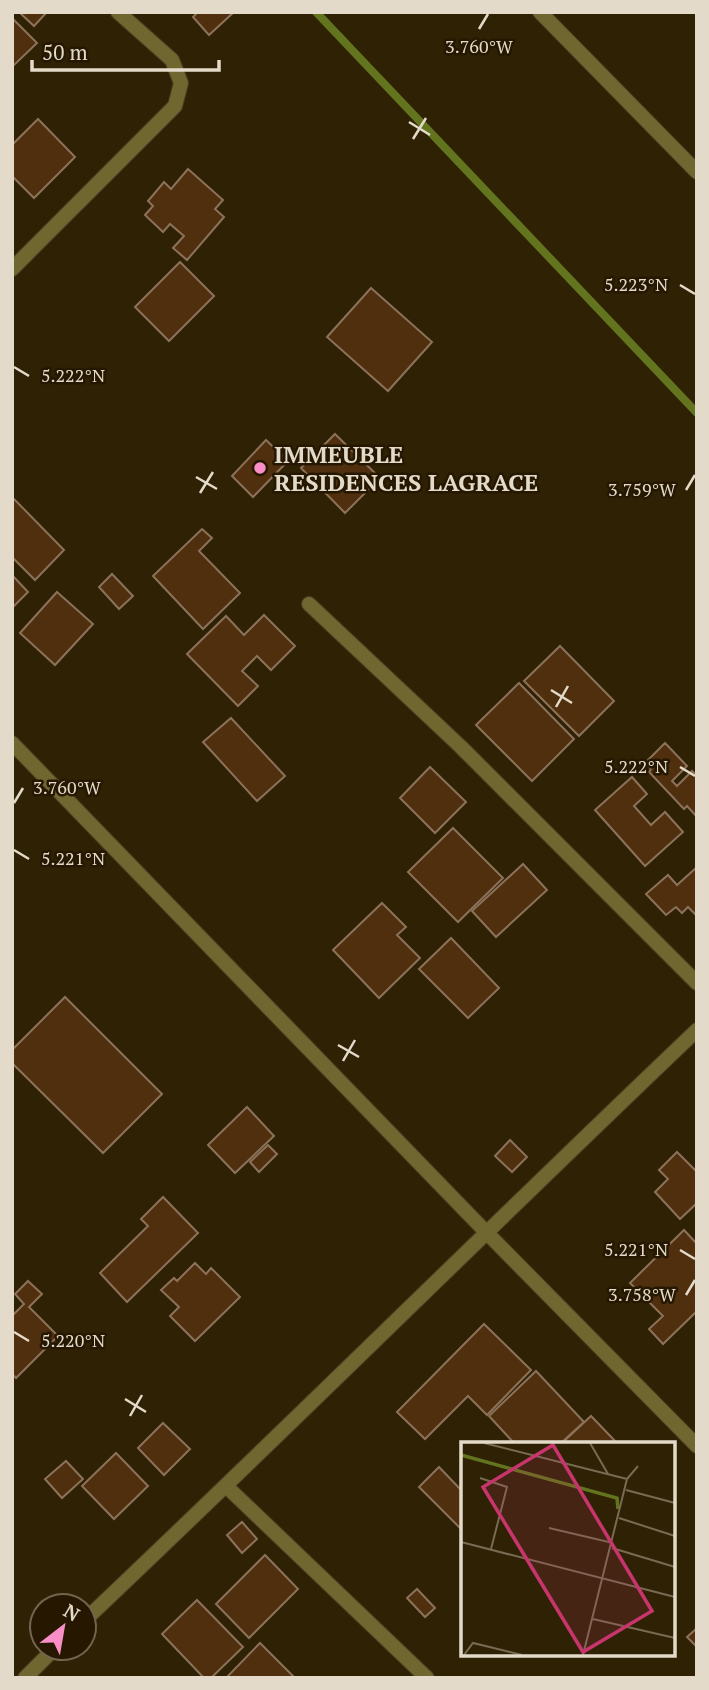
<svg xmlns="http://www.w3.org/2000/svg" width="709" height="1690" font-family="'PT Serif',serif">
	<rect width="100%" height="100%" fill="#2f2104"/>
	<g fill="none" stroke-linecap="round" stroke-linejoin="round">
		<!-- stream -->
		<path stroke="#63741e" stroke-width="8" d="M316,12L697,413"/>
	</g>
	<!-- building -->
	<g fill="#4f2f0d" stroke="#8c725a" stroke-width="2">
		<path d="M19,12H47L34,26Z"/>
		<path d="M198,12H234L209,35L193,17Z"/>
		<path d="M12,18L37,43L12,67Z"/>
		<path d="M38,119L75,157L34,198L12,176V145Z"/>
		<path d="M188,169L223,200L215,209L224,217L187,260L173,248L184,236L170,224L163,232L145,215L153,206L148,201L164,182L171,189Z"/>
		<path d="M180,262L214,296L169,341L135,307Z"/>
		<path d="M371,288L432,342L388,391L327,337Z"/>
		<path d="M335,434L380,478L345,513L301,468Z"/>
		<path d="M266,440L288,461L253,497L232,476Z"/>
		<path d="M12,497L64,550L35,580L12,557Z"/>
		<path d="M202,529L212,538L199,551L240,593L203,629L153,576Z"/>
		<path d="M112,574L133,596L119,609L99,587Z"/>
		<path d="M12,575L28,592L12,608Z"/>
		<path d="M57,592L93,624L55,665L20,633Z"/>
		<path d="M264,615L295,646L271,670L257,656L242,671L258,686L238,706L187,654L226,616L244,635Z"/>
		<path d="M560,646L614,701L579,736L524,681Z"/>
		<path d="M519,683L574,739L532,781L476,725Z"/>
		<path d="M231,718L285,776L257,801L203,742Z"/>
		<path d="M665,743L687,766L672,781L677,786L692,771L697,776V817L687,806L684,809L649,772L651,769L645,763Z"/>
		<path d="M430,767L466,802L435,833L400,798Z"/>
		<path d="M632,777L647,794L634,806L651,825L665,812L683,832L645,866L595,810Z"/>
		<path d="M453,828L503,878L458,922L408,872Z"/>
		<path d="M523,864L547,890L496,937L472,911Z"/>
		<path d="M697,867V916L688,907L682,913L676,907L666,915L646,894L668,875L677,885Z"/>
		<path d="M382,903L406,927L397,935L420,958L379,998L333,950Z"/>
		<path d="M451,938L499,988L468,1018L419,969Z"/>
		<path d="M65,997L162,1094L103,1153L12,1063V1050Z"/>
		<path d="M247,1107L274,1136L235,1173L208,1145Z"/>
		<path d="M510,1140L527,1157L512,1172L495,1156Z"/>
		<path d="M268,1145L277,1154L259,1172L250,1162Z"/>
		<path d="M677,1152L697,1172V1203L680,1219L655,1192L668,1179L659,1170Z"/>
		<path d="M163,1197L198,1233L127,1302L100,1273L148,1226L141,1219Z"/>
		<path d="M684,1230L697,1244V1311L663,1344L649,1329L663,1316L630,1283Z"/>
		<path d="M195,1263L206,1274L211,1268L240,1297L195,1341L170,1316L179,1307L161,1290L174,1278L177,1281Z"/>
		<path d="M28,1281L42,1294L29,1307L58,1336L16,1378L12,1374V1316L24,1304L15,1294Z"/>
		<path d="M484,1324L531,1370L487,1415L468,1396L425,1439L397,1412Z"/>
		<path d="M536,1371L584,1422L561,1443H514L489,1416Z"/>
		<path d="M591,1416L617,1443H562Z"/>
		<path d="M163,1423L190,1449L164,1475L138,1448Z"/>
		<path d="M116,1453L148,1486L114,1519L82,1486Z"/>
		<path d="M66,1461L83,1479L62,1498L45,1479Z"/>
		<path d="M439,1467L462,1491L461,1529L419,1487Z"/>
		<path d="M242,1522L257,1539L242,1553L227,1535Z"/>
		<path d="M265,1555L298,1589L249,1638L216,1604Z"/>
		<path d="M417,1589L435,1608L425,1617L407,1598Z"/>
		<path d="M197,1600L243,1647L211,1678H204L162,1634Z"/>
		<path d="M697,1628V1647L687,1637Z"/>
		<path d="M260,1643L295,1678H226Z"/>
	</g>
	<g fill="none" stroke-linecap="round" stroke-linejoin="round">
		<defs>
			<g id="minor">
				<path d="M540,12L697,172"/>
				<path d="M12,269L175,106L181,83L172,60L118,12"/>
				<path d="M309,604L461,747L697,983"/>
				<path d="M12,743L486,1232L697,1446"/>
				<path d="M226,1486L427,1678"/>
				<path d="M84,1621C290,1426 491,1226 697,1030"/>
				<path d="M25,1678L55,1648"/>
			</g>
		</defs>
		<!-- minor casing -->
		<use href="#minor" stroke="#4c3f24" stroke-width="16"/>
		<!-- minor -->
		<use href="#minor" stroke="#6f672f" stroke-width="14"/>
	</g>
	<!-- ticks -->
	<path fill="none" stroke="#e3dac9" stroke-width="2.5" d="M479,29L488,14M409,122L430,135M413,139L426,118M680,285L695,294M14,367L29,376M196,477L217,489M686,490L695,475M200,493L213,472M551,690L572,703M556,707L568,686M680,767L695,776M14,803L23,788M14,850L29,859M338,1045L359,1057M343,1061L355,1040M680,1250L695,1259M686,1295L695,1280M14,1332L29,1341M125,1399L146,1412M130,1416L142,1395"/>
	<!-- markers -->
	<circle fill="#fa8fc7" stroke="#251700" stroke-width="2.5" cx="260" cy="468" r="7"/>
	<g text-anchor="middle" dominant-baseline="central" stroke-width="5" stroke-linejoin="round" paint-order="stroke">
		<!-- poi labels -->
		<g font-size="24" font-weight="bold" fill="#e3dac9" stroke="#251700" text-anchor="start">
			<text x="274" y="454">IMMEUBLE<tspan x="274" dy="28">RESIDENCES LAGRACE</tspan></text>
		</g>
	</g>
	<!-- overview -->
	<g transform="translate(461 1442)">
		<rect width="214" height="214" fill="#2f2104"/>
		<path fill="none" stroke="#63741e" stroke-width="3.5" d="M0,13L156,56L157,67"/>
		<path fill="none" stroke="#776b53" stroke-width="2" d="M23,1L166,37M129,1L147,32M19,36L46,45L30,107M165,48L214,61M158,76L214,94M88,86L152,101M0,100L214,155M151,106L214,125M132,177L214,196M3,213L12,201L61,213M122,213L166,37L177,24"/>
		<path fill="#c7356c" fill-opacity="0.15" stroke="#c7356c" stroke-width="3.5" d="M92,3L191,169L122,210L22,45Z"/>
		<rect width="214" height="214" fill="none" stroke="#e3dac9" stroke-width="3.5"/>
	</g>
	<g font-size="18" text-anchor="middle" fill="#e3dac9" stroke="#251700" stroke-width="5" stroke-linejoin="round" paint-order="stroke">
		<text x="479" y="53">3.760°W</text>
		<text x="636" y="291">5.223°N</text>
		<text x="73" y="382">5.222°N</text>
		<text x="642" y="496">3.759°W</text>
		<text x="636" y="773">5.222°N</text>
		<text x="67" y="794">3.760°W</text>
		<text x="73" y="865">5.221°N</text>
		<text x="636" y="1256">5.221°N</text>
		<text x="642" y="1301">3.758°W</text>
		<text x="73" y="1347">5.220°N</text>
	</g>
	<!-- border -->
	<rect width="709" height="1690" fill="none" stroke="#e3dac9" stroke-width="28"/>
	<!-- north arrow -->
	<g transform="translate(63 1627) rotate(31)"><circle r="33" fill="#251700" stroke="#716550" stroke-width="2"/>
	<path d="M0-5L12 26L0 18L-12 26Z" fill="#fa8fc7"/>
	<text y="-10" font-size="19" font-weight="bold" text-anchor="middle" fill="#e3dac9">N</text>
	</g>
	<!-- scale -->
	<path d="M32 60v10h187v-10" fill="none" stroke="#e3dac9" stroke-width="3.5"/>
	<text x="42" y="60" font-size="21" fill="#e3dac9" stroke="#251700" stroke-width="5" paint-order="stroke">50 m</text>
</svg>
